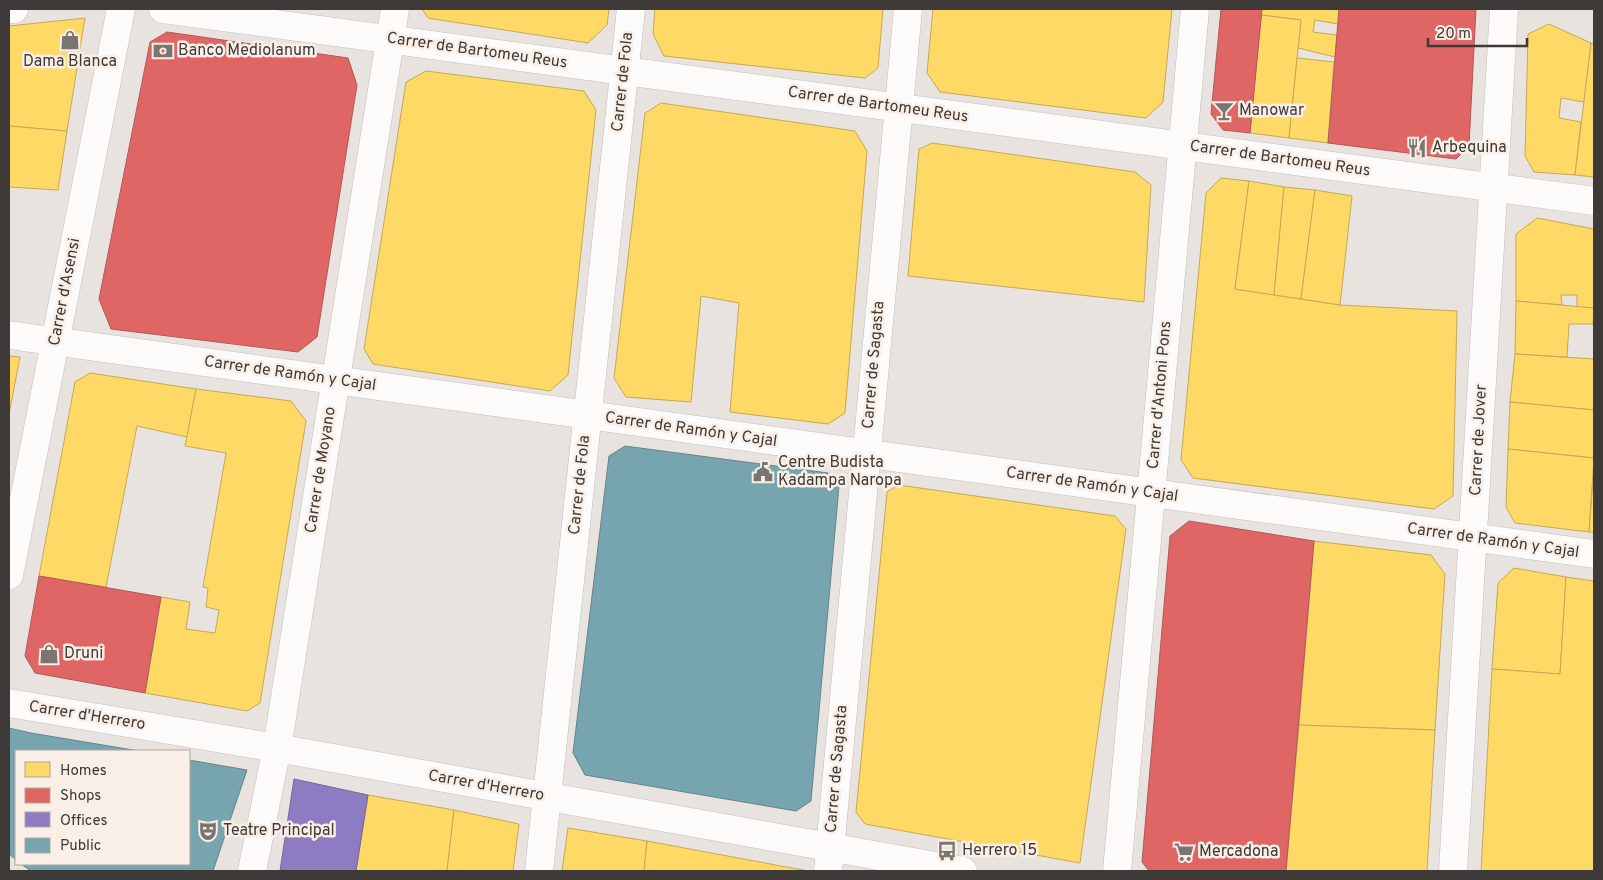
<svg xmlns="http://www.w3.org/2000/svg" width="1603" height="880" font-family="Overpass,sans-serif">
	<rect width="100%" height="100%" fill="#e8e3de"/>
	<!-- homes -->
	<g fill="#ffd966" stroke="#c5a958">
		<path d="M422,9H609L607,25L588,43L428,18Z"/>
		<path d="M655,9H883L878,68L865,78L664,56L653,34Z"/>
		<path d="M933,9H1172L1163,102L1146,118L940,92L927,73Z"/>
		<path d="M1262,9H1339L1338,24L1315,20L1313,32L1337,35L1335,57L1298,48L1301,20L1261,15Z"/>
		<path d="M1261,15L1301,20L1289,138L1250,133Z"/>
		<path d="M85,18L67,131L9,126V26Z"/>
		<path d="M1549,24L1591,43L1584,102L1561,98L1559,118L1581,122L1575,175L1534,172L1525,156L1528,34Z"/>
		<path d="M1591,43L1594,44V177L1575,175Z"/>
		<path d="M1297,58L1334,62L1328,143L1289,138Z"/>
		<path d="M426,71L584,91L596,110L568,375L550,391L373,364L364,349L406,82Z"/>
		<path d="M661,103L855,131L867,151L845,413L828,424L730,412L739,303L701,296L691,402L626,397L614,378L645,113Z"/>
		<path d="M9,126L67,131L58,190L9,187Z"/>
		<path d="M932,143L1135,172L1151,185L1144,302L908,276L919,149Z"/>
		<path d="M1221,178L1249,181L1235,289L1340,305L1457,311L1453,496L1434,509L1193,478L1181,460L1206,193Z"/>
		<path d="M1249,181L1284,187L1274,295L1235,289Z"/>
		<path d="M1284,187L1315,190L1301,299L1274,295Z"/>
		<path d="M1315,190L1352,196L1340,305L1301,299Z"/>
		<path d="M1537,218L1594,229V308L1577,307V295H1561L1562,305L1516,301V234Z"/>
		<path d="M1516,301L1594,308L1593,324H1569L1567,357L1515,354Z"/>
		<path d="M1515,354L1594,359V410L1510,402Z"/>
		<path d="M9,356L20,357L9,414Z"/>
		<path d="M90,373L196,389L187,437L137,426L106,587L39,576L75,382Z"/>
		<path d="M196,389L291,401L306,421L260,703L247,711L145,693L161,597L190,602L186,629L215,633L219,610L206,607L208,588L203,587L226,453L185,446Z"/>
		<path d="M1510,402L1594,410V458L1508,449Z"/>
		<path d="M1508,449L1594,458L1589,532L1515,523L1506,507Z"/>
		<path d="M1594,467V532H1589Z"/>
		<path d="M899,485L1115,516L1126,529L1080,863L865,824L856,812L887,492Z"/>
		<path d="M1314,541L1431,555L1445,574L1435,730L1299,725Z"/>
		<path d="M1514,568L1566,577L1560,674L1492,669L1498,583Z"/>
		<path d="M1566,577L1594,581V871H1481L1492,669L1560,674Z"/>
		<path d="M1299,725L1435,730L1427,871H1286Z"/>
		<path d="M368,795L454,810L447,871H356Z"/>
		<path d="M454,810L519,824L513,871H447Z"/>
		<path d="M568,828L647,841L644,871H562Z"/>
		<path d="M647,841L808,871H644Z"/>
	</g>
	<!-- shops -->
	<g fill="#e06666" stroke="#af5958">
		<path d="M1221,9H1262L1250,133L1223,130L1211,114Z"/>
		<path d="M1339,9H1476L1469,146L1456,159L1328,143Z"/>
		<path d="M167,32L348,58L357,85L317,337L298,352L111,329L99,299L150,42Z"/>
		<path d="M1189,521L1314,541L1286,871H1149L1142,862L1170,536Z"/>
		<path d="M39,576L161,597L145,693L35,673L25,656Z"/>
	</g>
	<!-- offices -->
	<path fill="#8e7cc3" stroke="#766899" d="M294,779L368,795L356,871H280Z"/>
	<!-- public -->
	<g fill="#76a5af" stroke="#65858b">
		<path d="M625,446L828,473L839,486L811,801L796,811L585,775L573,753L609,456Z"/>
		<path d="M9,728L31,733L139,751H16V860L9,854Z"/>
		<path d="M189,760L247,770L213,871H31L21,864H189Z"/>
	</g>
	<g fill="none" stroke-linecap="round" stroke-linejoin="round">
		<defs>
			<g id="minor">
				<path d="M9,9H14"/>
				<path d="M163,9L1594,201"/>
				<path d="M9,335L1594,554"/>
				<path d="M9,575L121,9"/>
				<path d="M9,703L277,748L963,871"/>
				<path d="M252,871L277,748L395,9"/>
				<path d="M539,871L631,9"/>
				<path d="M828,871L908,9"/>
				<path d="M1117,871L1195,9"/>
				<path d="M1453,871L1504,9"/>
			</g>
		</defs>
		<!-- minor casing -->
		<use href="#minor" stroke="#c3bfbb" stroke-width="29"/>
		<!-- minor -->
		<use href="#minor" stroke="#fcfbfa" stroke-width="28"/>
	</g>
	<!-- icons -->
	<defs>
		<symbol id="shop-bare" viewBox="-9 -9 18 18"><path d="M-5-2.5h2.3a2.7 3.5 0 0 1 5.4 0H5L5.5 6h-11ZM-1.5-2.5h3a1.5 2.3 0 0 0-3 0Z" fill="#7a7571" stroke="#faefe7" stroke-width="2.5" paint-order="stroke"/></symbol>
		<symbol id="bank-bare" viewBox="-9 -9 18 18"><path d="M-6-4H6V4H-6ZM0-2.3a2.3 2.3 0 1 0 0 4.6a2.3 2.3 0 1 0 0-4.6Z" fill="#7a7571" stroke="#faefe7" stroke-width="2.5" paint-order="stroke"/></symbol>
		<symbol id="bar-bare" viewBox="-9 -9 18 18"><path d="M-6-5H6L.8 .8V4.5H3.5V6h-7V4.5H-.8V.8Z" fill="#7a7571" stroke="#faefe7" stroke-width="2.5" paint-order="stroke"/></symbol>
		<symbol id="restaurant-bare" viewBox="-9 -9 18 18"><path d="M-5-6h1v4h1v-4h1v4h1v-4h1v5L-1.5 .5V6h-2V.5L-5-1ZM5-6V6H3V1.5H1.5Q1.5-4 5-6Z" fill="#7a7571" stroke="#faefe7" stroke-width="2.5" paint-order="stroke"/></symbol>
		<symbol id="civic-bare" viewBox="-9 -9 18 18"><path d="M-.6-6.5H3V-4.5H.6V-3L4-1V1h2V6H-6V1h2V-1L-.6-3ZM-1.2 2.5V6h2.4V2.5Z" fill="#7a7571" stroke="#faefe7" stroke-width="2.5" paint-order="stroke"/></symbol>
		<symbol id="theatre-bare" viewBox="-9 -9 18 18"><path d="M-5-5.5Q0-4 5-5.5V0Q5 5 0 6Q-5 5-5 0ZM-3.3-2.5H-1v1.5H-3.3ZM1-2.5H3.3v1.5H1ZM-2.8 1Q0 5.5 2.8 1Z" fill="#7a7571" stroke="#faefe7" stroke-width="2.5" paint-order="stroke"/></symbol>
		<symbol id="bus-bare" viewBox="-9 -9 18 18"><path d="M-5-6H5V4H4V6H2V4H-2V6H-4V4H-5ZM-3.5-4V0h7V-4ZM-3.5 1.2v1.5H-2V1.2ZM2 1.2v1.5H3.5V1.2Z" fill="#7a7571" stroke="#faefe7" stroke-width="2.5" paint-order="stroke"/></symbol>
		<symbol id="supermarket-bare" viewBox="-9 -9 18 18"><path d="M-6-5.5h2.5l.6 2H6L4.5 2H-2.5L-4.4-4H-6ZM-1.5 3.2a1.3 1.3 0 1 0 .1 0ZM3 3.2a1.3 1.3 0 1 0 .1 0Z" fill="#7a7571" stroke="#faefe7" stroke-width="2.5" paint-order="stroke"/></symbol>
	</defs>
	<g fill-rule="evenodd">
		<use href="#shop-bare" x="56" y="26" width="28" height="28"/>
		<use href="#bank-bare" x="149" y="37" width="28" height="28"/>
		<use href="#bar-bare" x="1210" y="97" width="28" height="28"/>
		<use href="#restaurant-bare" x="1403" y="134" width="28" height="28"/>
		<use href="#civic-bare" x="749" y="458" width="28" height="28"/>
		<use href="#shop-bare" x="35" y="640" width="28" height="28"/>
		<use href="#theatre-bare" x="194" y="817" width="28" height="28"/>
		<use href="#bus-bare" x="933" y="837" width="28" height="28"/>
		<use href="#supermarket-bare" x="1170" y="838" width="28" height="28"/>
	</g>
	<g text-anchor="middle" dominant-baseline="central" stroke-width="5" stroke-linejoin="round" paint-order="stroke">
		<!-- poi labels -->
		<g font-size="16" fill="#3e3a37" stroke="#faefe7" text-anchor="start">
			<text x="178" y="51">Banco Mediolanum</text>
			<text x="70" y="62" text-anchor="middle">Dama Blanca</text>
			<text x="1239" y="111">Manowar</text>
			<text x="1432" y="148">Arbequina</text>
			<text x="778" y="463">Centre Budista<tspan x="778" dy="18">Kadampa Naropa</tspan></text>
			<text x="64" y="654">Druni</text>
			<text x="223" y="831">Teatre Principal</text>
			<text x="962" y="851">Herrero 15</text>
			<text x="1199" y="852">Mercadona</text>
		</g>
		<!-- street labels -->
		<g font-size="16" fill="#3e3a37" stroke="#faefe7">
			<text transform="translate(477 51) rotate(8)">Carrer de Bartomeu Reus</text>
			<text transform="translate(623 82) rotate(-84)">Carrer de Fola</text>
			<text transform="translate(878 105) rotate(8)">Carrer de Bartomeu Reus</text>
			<text transform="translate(1280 159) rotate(8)">Carrer de Bartomeu Reus</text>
			<text transform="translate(65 292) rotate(-79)">Carrer d'Asensi</text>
			<text transform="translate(874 365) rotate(-85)">Carrer de Sagasta</text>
			<text transform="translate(290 374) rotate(8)">Carrer de Ramón y Cajal</text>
			<text transform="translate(1160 395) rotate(-85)">Carrer d'Antoni Pons</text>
			<text transform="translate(691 430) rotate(8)">Carrer de Ramón y Cajal</text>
			<text transform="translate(1479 440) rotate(-87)">Carrer de Jover</text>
			<text transform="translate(321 470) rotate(-81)">Carrer de Moyano</text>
			<text transform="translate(580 485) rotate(-84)">Carrer de Fola</text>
			<text transform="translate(1092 485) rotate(8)">Carrer de Ramón y Cajal</text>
			<text transform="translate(1493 541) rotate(8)">Carrer de Ramón y Cajal</text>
			<text transform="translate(87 716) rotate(9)">Carrer d'Herrero</text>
			<text transform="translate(837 769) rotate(-85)">Carrer de Sagasta</text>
			<text transform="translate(486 786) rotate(10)">Carrer d'Herrero</text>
		</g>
	</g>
	<!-- border -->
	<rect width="1603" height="880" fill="none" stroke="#3e3a37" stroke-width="20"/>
	<!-- legend -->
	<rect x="15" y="750" width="175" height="115" fill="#faefe7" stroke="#afa7a1"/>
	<rect x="25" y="762" width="25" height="15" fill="#ffd966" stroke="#afa7a1"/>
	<text x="60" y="775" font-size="15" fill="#3e3a37">Homes</text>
	<rect x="25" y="788" width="25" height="15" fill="#e06666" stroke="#afa7a1"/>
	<text x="60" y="800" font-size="15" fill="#3e3a37">Shops</text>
	<rect x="25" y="812" width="25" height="15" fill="#8e7cc3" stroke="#afa7a1"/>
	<text x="60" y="825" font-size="15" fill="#3e3a37">Offices</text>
	<rect x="25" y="838" width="25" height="15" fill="#76a5af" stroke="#afa7a1"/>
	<text x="60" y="850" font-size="15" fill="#3e3a37">Public</text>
	<!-- scale -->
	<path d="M1428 38v8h99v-8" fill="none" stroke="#3e3a37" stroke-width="2.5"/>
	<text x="1436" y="38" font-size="15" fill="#3e3a37" stroke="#faefe7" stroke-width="4" paint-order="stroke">20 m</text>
</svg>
